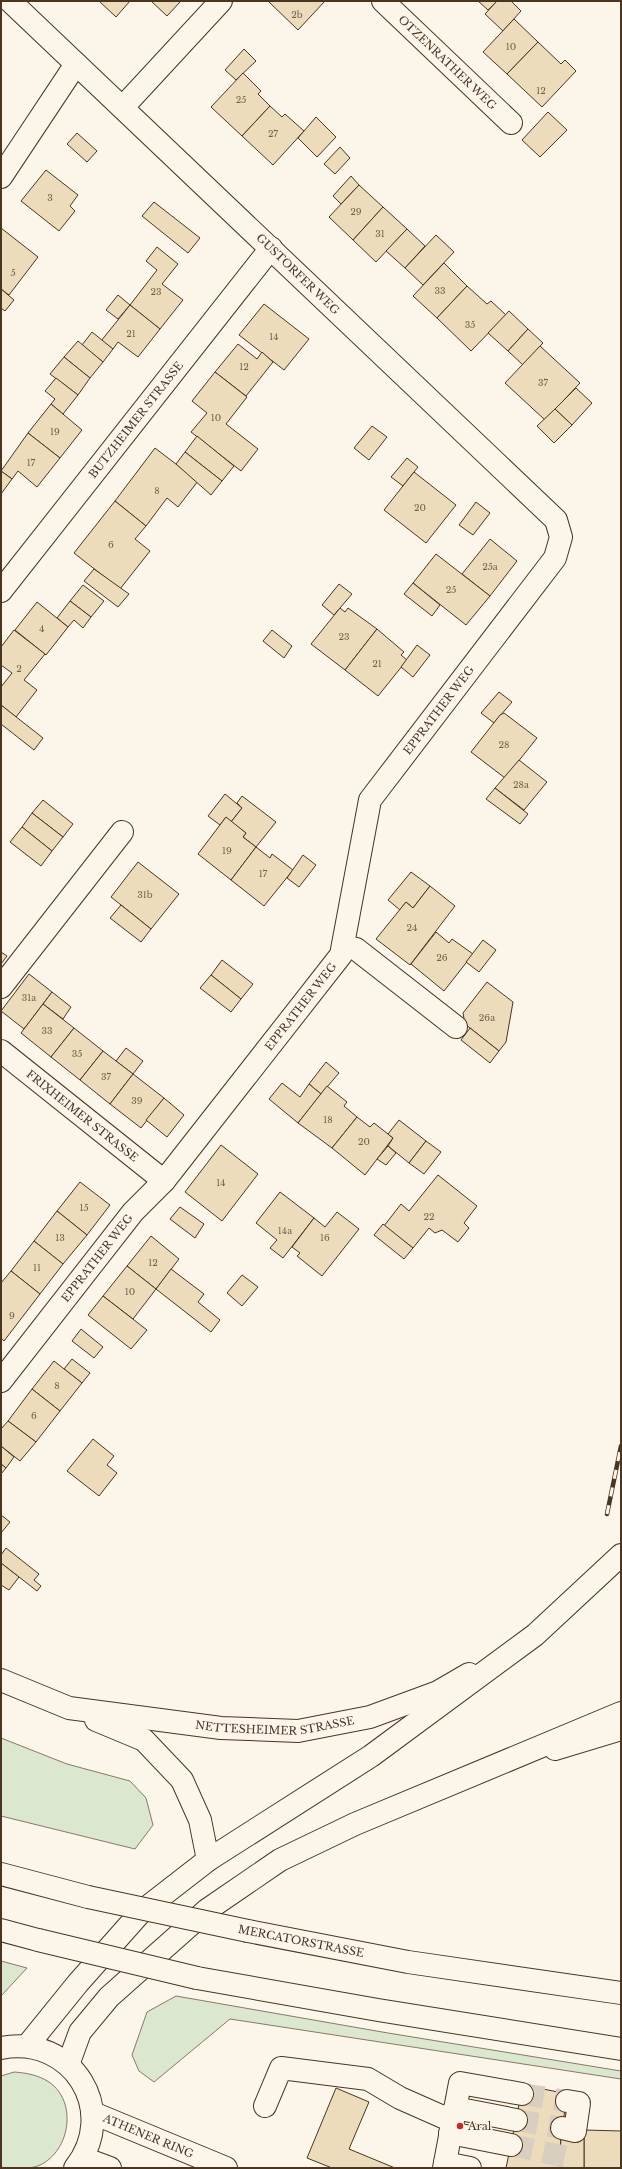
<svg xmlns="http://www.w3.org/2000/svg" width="622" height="2169" viewBox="0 0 622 2169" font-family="'Libre Baskerville',serif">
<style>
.green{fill:#dce7d0;stroke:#887966}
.building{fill:#ecdcbc;stroke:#4a3520}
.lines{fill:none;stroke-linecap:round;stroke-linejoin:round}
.minor-tunnel{stroke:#d8cfc1;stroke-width:22;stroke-dasharray:22 11;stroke-linecap:butt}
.minor-casing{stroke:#4a3520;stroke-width:24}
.major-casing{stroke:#4a3520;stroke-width:24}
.highway-casing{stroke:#4a3520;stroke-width:24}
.minor{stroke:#fbf6e9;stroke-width:22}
.major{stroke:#fbf6e9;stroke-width:22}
.highway{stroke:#fbf6e9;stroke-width:22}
.rail-casing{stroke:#4a3520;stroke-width:4.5}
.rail{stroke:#fbf6e9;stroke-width:3;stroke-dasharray:9;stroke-linecap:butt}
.major-bridge-casing{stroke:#4a3520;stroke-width:24;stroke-linecap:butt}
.major-bridge{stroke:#fbf6e9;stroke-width:22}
.poi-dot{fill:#c62828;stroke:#fbf6e9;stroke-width:1.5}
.labels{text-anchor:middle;stroke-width:3;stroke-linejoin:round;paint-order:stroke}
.number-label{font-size:9px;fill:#725f47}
.street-label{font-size:11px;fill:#4a3520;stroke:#fbf6e9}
.poi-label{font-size:11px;fill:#4a3520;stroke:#fbf6e9;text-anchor:start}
</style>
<rect width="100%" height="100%" fill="#fbf6e9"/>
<g class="green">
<path d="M1 1738 67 1764 130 1781 146 1798 153 1825 135 1849 1 1816Z"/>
<path d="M1 1961 27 1968 1 1996Z"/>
<path d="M176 1996 388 2033 621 2071V2079L230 2019 154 2082 139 2071 132 2055 147 2012Z"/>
<path d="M14 2072C27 2073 38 2075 49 2082 78 2102 70 2151 40 2165 34 2168 26 2168 19 2168 13 2168 6 2169 1 2167V2076Z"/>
</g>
<g class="building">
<path d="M99 1H130L116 17Z"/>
<path d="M151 1H181L167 16Z"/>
<path d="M268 1H325L298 30Z"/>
<path d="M478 1H497L488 10Z"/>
<path d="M497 1H511L521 11 503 31 485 14Z"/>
<path d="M514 19 538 42 507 74 483 52Z"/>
<path d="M538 42 561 64 565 60 576 71 542 107 507 74Z"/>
<path d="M244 49 256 61 236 80 225 70Z"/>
<path d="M243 73 261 91 258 94 270 106 242 136 211 107Z"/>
<path d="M270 106 282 117 285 114 304 131 273 165 242 136Z"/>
<path d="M548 112 567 130 540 157 522 140Z"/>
<path d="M316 117 336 137 317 157 298 138Z"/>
<path d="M77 133 97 151 87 162 67 144Z"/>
<path d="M340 147 350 158 335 174 324 164Z"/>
<path d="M46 170 78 195 70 206 75 211 59 231 21 201Z"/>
<path d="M351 176 359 185 341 204 333 196Z"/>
<path d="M359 185 383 207 353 240 329 217Z"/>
<path d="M154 202 200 238 188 253 142 216Z"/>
<path d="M383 207 407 229 376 262 353 240Z"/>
<path d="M1 228 38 257 9 295 1 289Z"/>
<path d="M407 229 425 246 405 268 386 251Z"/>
<path d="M436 235 454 252 423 285 405 268Z"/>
<path d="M157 247 178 264 162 284 183 300 160 329 130 305 157 270 146 261Z"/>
<path d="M444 263 467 286 437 318 413 296Z"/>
<path d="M467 286 487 304 491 301 506 315 471 351 437 318Z"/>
<path d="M1 289 14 300 5 311 1 308Z"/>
<path d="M118 295 130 305 118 319 106 310Z"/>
<path d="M264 304 309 339 284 370 239 335Z"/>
<path d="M130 305 160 329 138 357 118 342 113 349 101 341Z"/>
<path d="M509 311 528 329 508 351 488 333Z"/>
<path d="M528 329 543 343 523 365 508 351Z"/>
<path d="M92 332 113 349 103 362 82 345Z"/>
<path d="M78 341 103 362 90 378 64 357Z"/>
<path d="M238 344 257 359 262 352 273 362 246 396 215 372Z"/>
<path d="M540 346 580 383 545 420 505 383Z"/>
<path d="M64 357 90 378 78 395 50 374Z"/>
<path d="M215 372 247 397 226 424 258 449 241 471 191 432 207 413 192 401Z"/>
<path d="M56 378 78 395 63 414 51 404 55 399 45 391Z"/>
<path d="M576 388 592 403 572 425 555 409Z"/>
<path d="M51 404 82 430 60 458 28 433Z"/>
<path d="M555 409 572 425 554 443 537 426Z"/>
<path d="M372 426 387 437 369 460 354 448Z"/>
<path d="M28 433 60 458 37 487 18 471 12 479 1 471Z"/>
<path d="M197 436 234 466 222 481 185 452Z"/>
<path d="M155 448 198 481 178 507 167 498 146 526 115 501Z"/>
<path d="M185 452 222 481 211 495 176 464Z"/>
<path d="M407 458 418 467 403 486 391 477Z"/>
<path d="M1 471 12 479 1 494Z"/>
<path d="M414 472 456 505 426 543 384 510Z"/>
<path d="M115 501 146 526 135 539 150 551 120 589 74 553Z"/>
<path d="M476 502 490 513 473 535 459 525Z"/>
<path d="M490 539 517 561 490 596 462 574Z"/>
<path d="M436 554 490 596 466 625 413 583Z"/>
<path d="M94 569 129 594 118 607 84 581Z"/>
<path d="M413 583 440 605 432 616 404 594Z"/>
<path d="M339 584 352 594 334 615 322 605Z"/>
<path d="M83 585 104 601 91 617 70 601Z"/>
<path d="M70 601 91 617 83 628 74 620 68 627 57 618Z"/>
<path d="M37 602 68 627 46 655 15 630Z"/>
<path d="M340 608 345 612 348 608 377 629 345 670 311 644Z"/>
<path d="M377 629 404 652 401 655 407 660 378 696 345 670Z"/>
<path d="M14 630 45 654 24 680 37 690 16 717 1 705V687L12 673 1 665V647Z"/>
<path d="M272 630 292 646 284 658 263 641Z"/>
<path d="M417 645 430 655 413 677 401 667Z"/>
<path d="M499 692 512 702 494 723 481 713Z"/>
<path d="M1 705 43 738 34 750 1 724Z"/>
<path d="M504 713 537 738 505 778 471 752 500 715Z"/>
<path d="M519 760 547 782 524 810 495 788Z"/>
<path d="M495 788 528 814 520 824 486 799Z"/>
<path d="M225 794 242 808 231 822 226 817 220 825 208 816Z"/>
<path d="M242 796 276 822 256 847 243 837 246 833 231 822 242 808 237 803Z"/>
<path d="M43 800 73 824 63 837 32 813Z"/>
<path d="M32 813 63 837 52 851 22 827Z"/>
<path d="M226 817 246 833 243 837 256 847 231 880 198 854Z"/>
<path d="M22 827 52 851 41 866 10 842Z"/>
<path d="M256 847 270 858 272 854 293 870 264 906 231 880Z"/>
<path d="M303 855 316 865 299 887 287 878Z"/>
<path d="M138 862 179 894 151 929 111 897Z"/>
<path d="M411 872 430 886 413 908 406 902 400 910 388 900Z"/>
<path d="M430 886 455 906 410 965 376 939 406 902 413 908Z"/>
<path d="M121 905 151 929 141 942 110 918Z"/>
<path d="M436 932 449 943 452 939 473 954 444 991 411 964Z"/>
<path d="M483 940 496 950 479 972 466 962Z"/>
<path d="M1 952 7 956 1 964Z"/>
<path d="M222 960 253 984 241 999 211 975Z"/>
<path d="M29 974 52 992 24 1029 1 1011Z"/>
<path d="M211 975 241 999 231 1012 200 988Z"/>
<path d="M487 982 513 1002 506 1042 499 1051 465 1024 463 1013Z"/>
<path d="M52 992 71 1007 63 1019 43 1004Z"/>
<path d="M43 1004 74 1028 51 1057 21 1033Z"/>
<path d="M74 1028 103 1051 80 1080 51 1057Z"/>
<path d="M470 1028 499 1051 490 1063 461 1040Z"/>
<path d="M126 1048 143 1061 133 1074 116 1061Z"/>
<path d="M103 1051 133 1074 110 1104 80 1080Z"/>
<path d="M326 1062 339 1073 321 1094 309 1084Z"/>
<path d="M133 1074 164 1098 141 1128 110 1104Z"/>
<path d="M282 1083 300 1097 309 1084 321 1094 298 1123 269 1099Z"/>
<path d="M327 1086 347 1102 344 1106 357 1117 332 1148 298 1123Z"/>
<path d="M164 1098 184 1115 167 1137 146 1120Z"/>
<path d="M357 1117 370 1127 374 1123 393 1138 365 1175 332 1148Z"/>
<path d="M399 1120 426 1141 409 1163 388 1146 393 1138 388 1134Z"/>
<path d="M426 1141 441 1152 424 1174 409 1163Z"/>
<path d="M221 1145 258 1174 222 1221 185 1192Z"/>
<path d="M388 1146 396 1153 386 1165 377 1159Z"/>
<path d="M438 1175 477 1206 464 1223 469 1228 458 1242 442 1230 435 1233 429 1228 413 1248 384 1226 401 1204 409 1211Z"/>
<path d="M80 1182 110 1205 87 1235 57 1211Z"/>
<path d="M280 1192 314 1218 283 1258 270 1248 277 1240 256 1223Z"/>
<path d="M180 1207 204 1224 195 1238 170 1219Z"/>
<path d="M57 1211 87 1235 63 1264 34 1241Z"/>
<path d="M337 1212 359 1229 322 1276 297 1256 300 1253 292 1247 314 1218 325 1227Z"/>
<path d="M383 1224 413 1248 404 1259 374 1235Z"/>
<path d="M151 1236 179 1259 156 1289 127 1266Z"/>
<path d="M34 1241 63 1264 40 1294 11 1271Z"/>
<path d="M127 1266 156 1289 133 1319 103 1296Z"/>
<path d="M171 1269 204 1294 198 1302 220 1320 211 1332 156 1289Z"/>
<path d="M11 1271 40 1294 4 1341 1 1338V1283Z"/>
<path d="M242 1275 258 1287 242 1306 227 1293Z"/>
<path d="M103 1296 147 1330 131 1349 88 1315Z"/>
<path d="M81 1329 103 1347 94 1358 72 1341Z"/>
<path d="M72 1359 90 1373 82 1383 64 1369Z"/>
<path d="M54 1361 82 1383 60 1411 32 1389Z"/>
<path d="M32 1389 60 1411 36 1442 8 1421Z"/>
<path d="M8 1421 36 1442 20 1461 1 1446V1429Z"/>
<path d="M93 1439 114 1456 107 1465 117 1473 99 1496 67 1471Z"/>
<path d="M1 1446 14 1457 6 1468 1 1464Z"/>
<path d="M1 1464 6 1468 1 1474Z"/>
<path d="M1 1515 10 1522 1 1533Z"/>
<path d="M6 1548 39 1574 34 1580 41 1586 37 1591 1 1563V1555Z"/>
<path d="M1 1563 19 1577 9 1590 1 1585Z"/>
<path d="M523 2085 568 2094 561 2132 560 2168H506Z"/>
<path d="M336 2088 369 2102 349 2149 395 2168H332L307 2158Z"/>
<path d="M584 2130 621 2131V2168H584Z"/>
<path d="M584 2130V2168H560L561 2132Z"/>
</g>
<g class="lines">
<g class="minor-tunnel">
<path d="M522 2094 567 2101"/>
<path d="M516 2120 562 2128"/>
<path d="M511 2145 571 2158"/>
</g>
<defs>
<g id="minor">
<path id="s1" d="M383 1 511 123"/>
<path d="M123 107 221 1"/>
<path d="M1 177 76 64"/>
<path id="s2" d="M1 591 271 248"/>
<path d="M343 946 356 949 456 1027"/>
<path d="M1 987 122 832"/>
<path id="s3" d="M1 1051 164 1181"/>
<path id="s4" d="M1 1381 133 1212 164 1181 341 955 370 800 555 558 561 537 556 520 10 1"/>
<path id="s5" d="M1 1680 69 1708 221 1728 298 1731 370 1717 438 1692 469 1674"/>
<path d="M96 1720 144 1740 182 1780 200 1820 208 1860"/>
<path d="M1 2048C72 2034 120 2111 75 2168"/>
<path d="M265 2106 281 2068 368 2079 400 2098 452 2121"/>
<path d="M455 2108 516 2120"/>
<path id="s6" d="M93 2113 226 2168"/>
<path d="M562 2128 575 2131 579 2103 567 2101"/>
<path d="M450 2133 511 2145"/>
<path d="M83 2158 110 2168"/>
<path d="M445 2163 470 2168"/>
<path d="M444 2168 460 2083 522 2094"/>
</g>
<g id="major">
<path d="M555 1749 621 1729"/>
<path d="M1 1874 88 1897"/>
<path d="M1 1930 38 1940"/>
<path d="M248 1931 408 1962 621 1993"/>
<path d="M197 1978 378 2010 621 2049"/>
</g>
<g id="highway">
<path d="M27 2046 78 1983 141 1912 208 1860 371 1756 535 1635 621 1555"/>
<path d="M68 2065 80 2032 109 1997 207 1910 280 1860 355 1824 621 1713"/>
</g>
</defs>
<use href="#minor" class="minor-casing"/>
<use href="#major" class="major-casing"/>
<use href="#highway" class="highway-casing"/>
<use href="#minor" class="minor"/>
<use href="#major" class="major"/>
<use href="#highway" class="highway"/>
<defs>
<path id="rail" d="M607 1514 621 1446"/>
</defs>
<use href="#rail" class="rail-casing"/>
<use href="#rail" class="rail"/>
<defs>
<g id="major-bridge">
<path d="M88 1897 248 1931"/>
<path d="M38 1940 197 1978"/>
</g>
</defs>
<use href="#major-bridge" class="major-bridge-casing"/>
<use href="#major-bridge" class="major-bridge"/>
</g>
<circle class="poi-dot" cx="460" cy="2126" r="4"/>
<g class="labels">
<g class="number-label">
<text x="297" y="18">2b</text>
<text x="511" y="50">10</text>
<text x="541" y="94">12</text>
<text x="241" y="103">25</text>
<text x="273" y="137">27</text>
<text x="50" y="201">3</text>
<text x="356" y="215">29</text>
<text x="380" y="237">31</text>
<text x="13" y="276">5</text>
<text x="440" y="294">33</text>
<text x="156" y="295">23</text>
<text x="470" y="328">35</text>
<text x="131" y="337">21</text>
<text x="274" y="340">14</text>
<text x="244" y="370">12</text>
<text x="543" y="386">37</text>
<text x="216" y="421">10</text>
<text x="55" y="435">19</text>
<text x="31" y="466">17</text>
<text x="157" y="494">8</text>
<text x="420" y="511">20</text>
<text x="111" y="548">6</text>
<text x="490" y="570">25a</text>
<text x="451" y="593">25</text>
<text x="42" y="632">4</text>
<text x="344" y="640">23</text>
<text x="377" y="667">21</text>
<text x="19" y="672">2</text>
<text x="504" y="748">28</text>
<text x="521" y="788">28a</text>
<text x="227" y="854">19</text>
<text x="263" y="877">17</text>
<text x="145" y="898">31b</text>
<text x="412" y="931">24</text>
<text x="442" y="961">26</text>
<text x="29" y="1001">31a</text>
<text x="487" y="1021">26a</text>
<text x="47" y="1034">33</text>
<text x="77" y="1057">35</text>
<text x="106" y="1080">37</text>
<text x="137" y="1104">39</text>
<text x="328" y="1123">18</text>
<text x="364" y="1145">20</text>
<text x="221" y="1186">14</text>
<text x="84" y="1211">15</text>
<text x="429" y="1220">22</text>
<text x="285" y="1234">14a</text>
<text x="60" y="1241">13</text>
<text x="325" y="1241">16</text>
<text x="153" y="1266">12</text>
<text x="37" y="1271">11</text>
<text x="130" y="1295">10</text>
<text x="12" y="1319">9</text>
<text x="57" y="1389">8</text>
<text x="34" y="1419">6</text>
</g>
<g class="street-label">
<text dy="4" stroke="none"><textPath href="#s1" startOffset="89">OTZENRATHER WEG</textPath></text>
<text transform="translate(298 274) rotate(44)" y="4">GUSTORFER WEG</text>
<text dy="4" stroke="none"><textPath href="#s2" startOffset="218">BUTZHEIMER STRASSE</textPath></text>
<text dy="4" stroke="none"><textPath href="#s4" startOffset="816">EPPRATHER WEG</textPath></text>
<text dy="4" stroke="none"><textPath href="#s4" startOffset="480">EPPRATHER WEG</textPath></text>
<text dy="4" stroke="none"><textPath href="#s3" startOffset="104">FRIXHEIMER STRASSE</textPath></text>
<text dy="4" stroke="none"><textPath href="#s4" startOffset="156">EPPRATHER WEG</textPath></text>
<text dy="4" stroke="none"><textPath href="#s5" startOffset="281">NETTESHEIMER STRASSE</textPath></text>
<text transform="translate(301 1941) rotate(11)" y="4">MERCATORSTRASSE</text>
<text dy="4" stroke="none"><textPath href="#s6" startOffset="60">ATHENER RING</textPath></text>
</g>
<g class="poi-label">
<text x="468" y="2130">Aral</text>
</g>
</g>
<rect width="622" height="2169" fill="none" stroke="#4a3520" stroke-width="4"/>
</svg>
